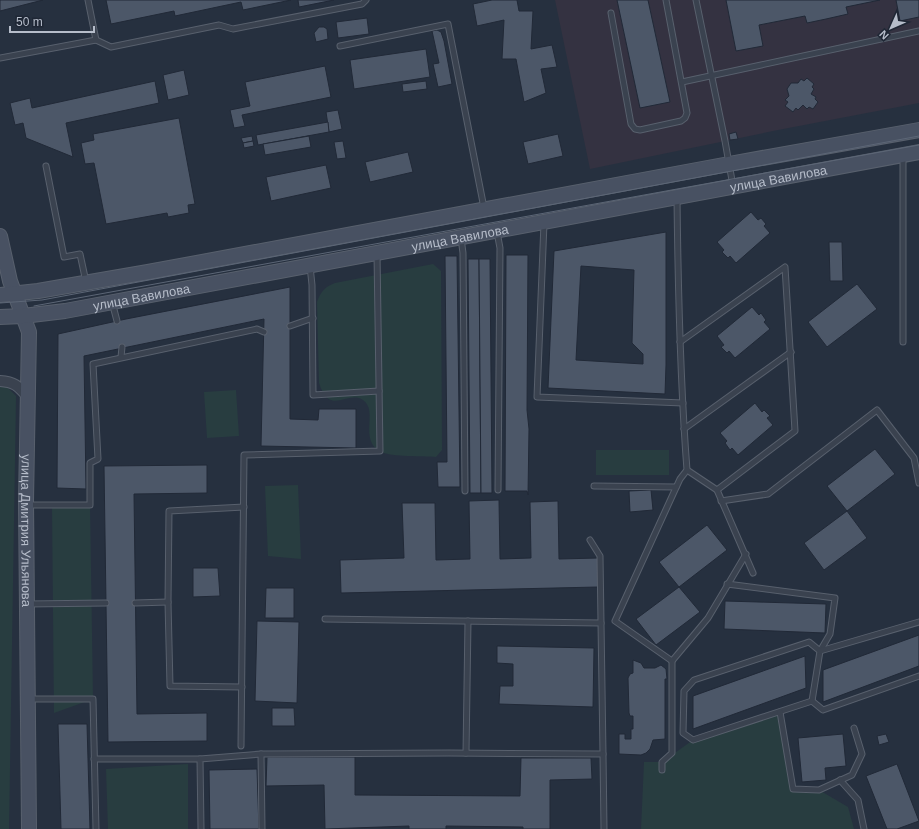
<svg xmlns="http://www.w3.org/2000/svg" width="919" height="829" viewBox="0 0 919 829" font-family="Helvetica,sans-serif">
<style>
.medical{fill:#343241}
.green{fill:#283d40}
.building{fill:#4c5768;stroke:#212937;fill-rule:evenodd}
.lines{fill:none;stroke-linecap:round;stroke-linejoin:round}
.service-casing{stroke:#58606d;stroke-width:7}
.minor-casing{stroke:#58606d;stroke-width:12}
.secondary-casing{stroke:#58606d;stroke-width:16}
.service{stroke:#3a424f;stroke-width:5}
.minor{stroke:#3a424f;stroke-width:10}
.secondary{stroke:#485162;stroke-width:14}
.tram{stroke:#5c6676;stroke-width:1}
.labels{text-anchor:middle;stroke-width:4;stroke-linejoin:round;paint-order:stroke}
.street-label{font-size:13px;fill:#b6bdca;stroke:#1f2735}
</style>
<rect width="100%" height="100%" fill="#26303f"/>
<path class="medical" d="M555 0H919V103L778 130 590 169Z"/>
<g class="green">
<path d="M433 264 441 271 442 450 436 457C423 456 392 457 381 452 358 440 379 411 363 400 347 390 330 417 319 383L317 302C321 291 325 287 335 283Z"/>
<path d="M0 387H7L16 396 9 829H0Z"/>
<path d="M236 390 239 436 207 438 204 392Z"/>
<rect x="596" y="450" width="73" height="25"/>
<path d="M298 485 301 559 268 556 265 486Z"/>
<path d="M52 505H90L93 699 54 713Z"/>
<path d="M780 712 793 789 819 790 848 807 854 829H641L644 762H662L693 740Z"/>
<path d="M188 764V829H108L106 769Z"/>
</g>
<g class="building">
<path d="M0 0H43L0 11Z"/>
<path d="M106 0H291L243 10 241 2 175 16 174 11 111 24Z"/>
<path d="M298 0H334L299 7Z"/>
<path d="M492 0H517L519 11H533L531 49 552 45 557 67 541 69 546 93 524 102 516 59H502L504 20 477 26 473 4Z"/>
<path d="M617 0H648L670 102 640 108Z"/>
<path d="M726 0H880L846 7 848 14 826 19 807 23 805 16 759 25 763 46 736 51Z"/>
<path d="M896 0H919V17L900 21Z"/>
<path d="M367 18 369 34 338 38 336 22Z"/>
<path d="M319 27H324L327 29 328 39 316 42 314 33Z"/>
<path d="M437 30 441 32 444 41 452 84 438 87 433 64 439 63 432 31Z"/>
<path d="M426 49 430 77 354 89 350 60Z"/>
<path d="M325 66 331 97 242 115 245 126 234 128 230 110 250 106 245 82Z"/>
<path d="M184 70 189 95 168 100 163 75Z"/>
<path d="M807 78 814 84 812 87 814 89 811 94 816 97 815 99 818 102 813 109 809 107 807 109 803 105 798 110 796 108 793 112 785 106 788 102 785 100 789 96 787 89 791 83H798L801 79 804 81Z"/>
<path d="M155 81 159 103 66 123 73 157 26 138 23 123 15 125 10 103 30 98 32 108Z"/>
<path d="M426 81 427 89 403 92 402 84Z"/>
<path d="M338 110 342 129 329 132 326 112Z"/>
<path d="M179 118 195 204 188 205 189 213 168 217 167 213 106 224 94 163 85 164 81 143 94 140 93 134Z"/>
<path d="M328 122 329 132 258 145 256 135Z"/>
<path d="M736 132 738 139 730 140 729 134Z"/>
<path d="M558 134 563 156 528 164 523 142Z"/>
<path d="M252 136 253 141 243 143 241 138Z"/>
<path d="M309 136 311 147 265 155 263 144Z"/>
<path d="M253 141 254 146 244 148 243 143Z"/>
<path d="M343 141 346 158 337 159 334 142Z"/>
<path d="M408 152 413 172 370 182 365 162Z"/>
<path d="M326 165 331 188 271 201 266 177Z"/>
<path d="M751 212 758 220 761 218 766 224 764 226 770 233 736 263 730 256 728 258 722 252 724 250 717 242Z"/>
<path d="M666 232V365L665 394 548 388 554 251ZM581 266 634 270 632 343 643 354V364L576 360Z"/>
<path d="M829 242H842L843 281H830Z"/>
<path d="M506 255H528L527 410 529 429 528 495 527 491H505Z"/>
<path d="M445 256H457L460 487H438L437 462H447Z"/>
<path d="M468 259H479L481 493H470Z"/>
<path d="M479 259H490L492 493H481Z"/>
<path d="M857 284 877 309 827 347 808 322Z"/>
<path d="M290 287V419L318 420 319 409H356V448L261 446 264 319 84 356 86 489 57 488 58 334 126 319Z"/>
<path d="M752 307 759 315 761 313 766 320 764 322 770 329 735 358 729 351 727 353 721 347 724 345 717 336Z"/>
<path d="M755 403 762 412 764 410 770 416 767 418 773 425 738 455 732 448 730 450 725 443 727 441 720 433Z"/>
<path d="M875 449 895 474 847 511 827 486Z"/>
<path d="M207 465V493L134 494 137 714 207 713V741L108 742 104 466Z"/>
<path d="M651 490 653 510 630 512 629 491Z"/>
<path d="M499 500 500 559 531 558 530 502 558 501 559 559 598 558V587L341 593 340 560 404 558 402 503H435L436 560 470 559 469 501Z"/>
<path d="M847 511 867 538 824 570 804 543Z"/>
<path d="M707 525 727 550 679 587 659 562Z"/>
<path d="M193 568H218L220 596 193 597Z"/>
<path d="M679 587 700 612 656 645 636 619Z"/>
<path d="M266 588H294V618H265Z"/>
<path d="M725 601 826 604 825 633 724 629Z"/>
<path d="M257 621 299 622 297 703 255 701Z"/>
<path d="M919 635V666L823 702V670Z"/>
<path d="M497 646 594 648 593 707 499 704 500 686H513V664L497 663Z"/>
<path d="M805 656 806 688 693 729V696Z"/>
<path d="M633 660 641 663 644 668H655L661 665 666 669 667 679H665V739L653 740 650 749 646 753 641 755 619 754V734H625V739H631V729H633V716H630L629 713 628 678 630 674 633 673Z"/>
<path d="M272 708H294L295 726H272Z"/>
<path d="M58 724H87L90 829H61Z"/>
<path d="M843 734 846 766 825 768 826 780 802 782 798 738Z"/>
<path d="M886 734 889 742 879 745 877 736Z"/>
<path d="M267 757H355V795L520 796 521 758H591L592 779 550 780V829H523V827L446 826V829H409V826L325 829 324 785 266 786Z"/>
<path d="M897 764 919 821 897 829H887L866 776Z"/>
<path d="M257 769 259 829H210L209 770Z"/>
</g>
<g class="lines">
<defs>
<g id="service">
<path d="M88 0 96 40"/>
<path d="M696 0 725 141 733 186"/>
<path d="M611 13 631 124 635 129 640 130 681 121 685 118 687 113 666 0"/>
<path d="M340 46 448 24 484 208"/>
<path d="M0 58 96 40 111 47 219 25 233 29 362 4 366 0"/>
<path d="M682 82 919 31"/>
<path d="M903 157V342"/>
<path d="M46 166 64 257 80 254 86 282"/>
<path d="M677 198C678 289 680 380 687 470L680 479 674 492 615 621 672 661 708 618 746 554"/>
<path d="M544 223 537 397 683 403"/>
<path d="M497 232 500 248 498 490"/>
<path d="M461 238 463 253 465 491"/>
<path d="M310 266 312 285 313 395 379 391"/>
<path d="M112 302 117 321"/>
<path d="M290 326 313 318"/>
<path d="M680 342 785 267 795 431 717 490"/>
<path d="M121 357 122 347"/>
<path d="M684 429 791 352"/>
<path d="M687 470 717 490 753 573"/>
<path d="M594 486 676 487"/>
<path d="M721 501 768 494 877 410 914 458 919 483"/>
<path d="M27 505H90V463L98 459 93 364 257 329 264 332"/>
<path d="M590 540 600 556 601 623"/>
<path d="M727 584 835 598 830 634 820 651 812 701 693 740 683 733 684 691 694 680 809 642 820 651"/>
<path d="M135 603 168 602"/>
<path d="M27 604 106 603"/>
<path d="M325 619 601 623 603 754"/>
<path d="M820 651 919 622"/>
<path d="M242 687 170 686 168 602 169 511 244 507"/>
<path d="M29 699H93L96 829"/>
<path d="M812 701 823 710 919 676"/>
<path d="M780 712 793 789 819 790 852 775 862 754 854 728"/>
<path d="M241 746 244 455 380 451 377 254"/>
<path d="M466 753 468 621"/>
<path d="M94 759H200"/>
<path d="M662 770V762L672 753V661"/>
<path d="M840 780 858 800 864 829"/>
<path d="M201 829 200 759 261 754"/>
<path d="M262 829 261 754 449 753 603 754 604 829"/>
</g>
<path id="minor" d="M0 381C15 382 18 386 28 397"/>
<g id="secondary">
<path id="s1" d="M0 236 10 281 29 332 26 501 29 829"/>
<path d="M0 295 38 291 148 272 729 164 919 130"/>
<path id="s2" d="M0 317 23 316 65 311 919 152"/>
</g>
</defs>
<use href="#service" class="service-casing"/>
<use href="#minor" class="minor-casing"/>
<use href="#secondary" class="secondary-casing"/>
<use href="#service" class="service"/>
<use href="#minor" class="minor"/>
<use href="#secondary" class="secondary"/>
<g class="tram">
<path d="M0 303 42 300 919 136"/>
<path d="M34 306 919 145"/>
</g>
</g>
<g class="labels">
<g class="street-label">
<text dy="5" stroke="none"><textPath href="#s2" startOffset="791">улица Вавилова</textPath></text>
<text dy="5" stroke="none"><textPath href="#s2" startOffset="467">улица Вавилова</textPath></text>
<text dy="5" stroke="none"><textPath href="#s2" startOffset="143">улица Вавилова</textPath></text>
<text dy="5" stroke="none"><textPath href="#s1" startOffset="299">улица Дмитрия Ульянова</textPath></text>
</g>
</g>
<g transform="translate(891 28) rotate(225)" stroke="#1f2735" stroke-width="3" paint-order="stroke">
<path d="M0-3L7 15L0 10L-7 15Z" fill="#b6bdca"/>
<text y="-6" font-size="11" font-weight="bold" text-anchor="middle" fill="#b6bdca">N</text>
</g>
<path d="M10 26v6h84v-6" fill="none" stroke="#b6bdca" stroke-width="2"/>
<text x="16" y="26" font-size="12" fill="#b6bdca" stroke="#1f2735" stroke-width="3" paint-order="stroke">50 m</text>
</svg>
